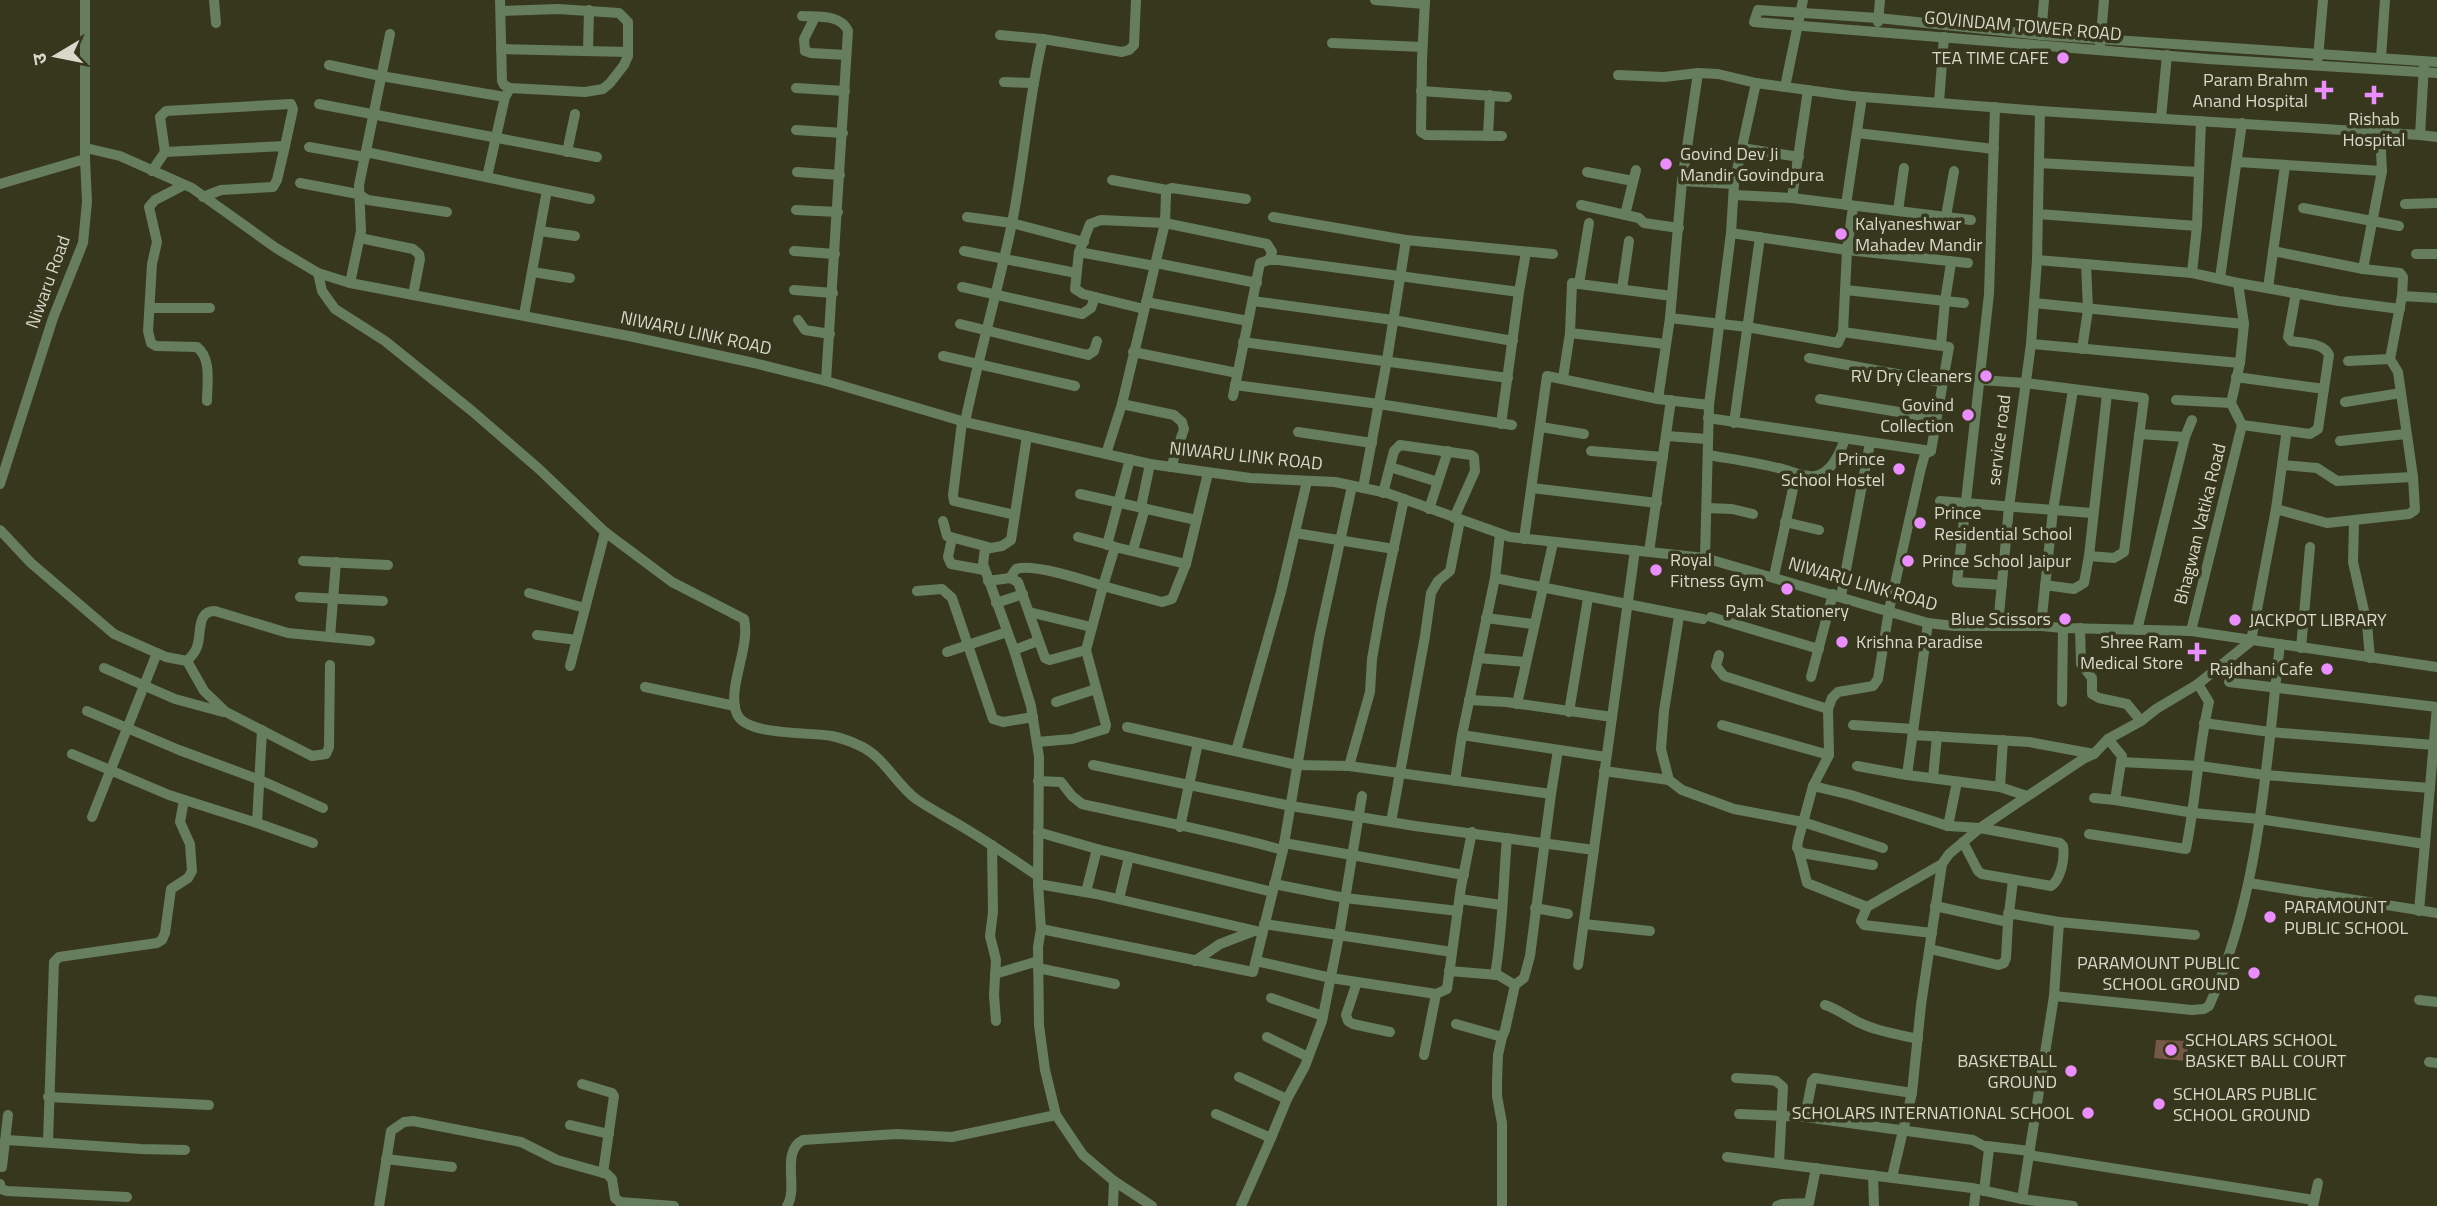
<svg xmlns="http://www.w3.org/2000/svg" width="2437" height="1206" viewBox="0 0 2437 1206" font-family="'Titillium Web','Noto Sans Devanagari',sans-serif">
<style>
.green{fill:#775745}
.lines{fill:none;stroke-linecap:round;stroke-linejoin:round}
.minor{stroke:#667e5d;stroke-width:10}
.poi-dot{fill:#ea8dfd;stroke:#37371e;stroke-width:2.5}
.labels{text-anchor:middle;stroke-width:7;stroke-linejoin:round;paint-order:stroke}
.street-label{font-size:18px;fill:#d8d9ca;stroke:#37371e}
.poi-label{font-size:18px;fill:#d8d9ca;stroke:#37371e;text-anchor:end}
</style>
<rect width="100%" height="100%" fill="#37371e"/>
<path class="green" d="M2156 1040 2189 1041 2186 1061 2154 1058Z"/>
<g class="lines">
<g class="minor">
<path d="M214 0 216 23"/>
<path d="M500 0 502 81 504 85 510 88 585 92 603 89 610 83 624 65 628 56V22L619 13 558 9 501 11"/>
<path d="M1375 0 1425 4"/>
<path d="M1425 0 1422 60 1421 132 1426 135 1502 136"/>
<path d="M802 16C818 17 841 14 848 31L826 381"/>
<path d="M815 17 804 39 805 51 811 53 846 55"/>
<path d="M1878 22 1880 0"/>
<path d="M1000 35 1043 39"/>
<path d="M2041 35 2044 0"/>
<path d="M1332 43 1422 47"/>
<path d="M2100 46 2104 0"/>
<path d="M501 49 628 52"/>
<path d="M588 51 589 10"/>
<path d="M2318 58 2323 0"/>
<path d="M2381 58 2385 0"/>
<path d="M2437 62 2041 35 1878 18 1758 10 1754 22 2208 59 2437 73"/>
<path d="M329 65 381 76 505 97"/>
<path d="M1618 75 1664 77 1698 73 1718 74 1756 83 1851 96 2040 111 2420 135 2424 65"/>
<path d="M1004 82 1034 83"/>
<path d="M1785 87 1803 0"/>
<path d="M796 88 845 91"/>
<path d="M1421 91 1507 97"/>
<path d="M1939 102 1944 37"/>
<path d="M319 104 597 157"/>
<path d="M1995 107 1989 294 1957 582 2002 585"/>
<path d="M2161 118 2167 55"/>
<path d="M796 130 843 133"/>
<path d="M1857 133 1994 149"/>
<path d="M2420 135 2437 137"/>
<path d="M1488 136 1490 95"/>
<path d="M309 147 365 157"/>
<path d="M86 148 120 156 192 188 276 248 318 273 350 283 629 336 754 363 826 381 965 422 1150 464 1250 478 1335 482 1387 493 1510 537 1705 558 1928 623 1954 626H2041L2063 628 2191 631 2437 667"/>
<path d="M1742 148 1799 157"/>
<path d="M165 152 160 117 166 111 291 104 293 109 285 146"/>
<path d="M366 152 590 199"/>
<path d="M567 152 575 114"/>
<path d="M2238 162 2382 171 2380 133"/>
<path d="M2039 163 2199 172"/>
<path d="M152 171 165 152 285 146 277 180 273 187 221 190 203 197"/>
<path d="M797 172 840 175"/>
<path d="M1587 172 1633 181"/>
<path d="M487 177 505 97 508 92"/>
<path d="M1112 180 1167 190"/>
<path d="M1682 181 1734 184"/>
<path d="M300 183 358 194 368 200 447 212"/>
<path d="M0 184 85 159"/>
<path d="M184 185 155 200 149 207 157 242 152 264 148 331 151 343 156 346 197 347C212 359 207 383 207 401"/>
<path d="M1735 195 1792 198 1971 220"/>
<path d="M1792 198 1808 90"/>
<path d="M2405 204 2437 203"/>
<path d="M1581 205 1639 218 1644 223 1679 228"/>
<path d="M1846 205 1862 97"/>
<path d="M2303 208 2399 226"/>
<path d="M796 210 838 212"/>
<path d="M1898 211 1904 168"/>
<path d="M2038 214 2197 226"/>
<path d="M1625 215 1636 170"/>
<path d="M1946 216 1954 171"/>
<path d="M967 217 1012 223 1084 242"/>
<path d="M1273 217 1406 240 1553 254"/>
<path d="M1589 223 1579 284 1672 296"/>
<path d="M540 231 575 236"/>
<path d="M1731 233 1847 250 1968 263"/>
<path d="M360 238 413 249 419 254 420 259 413 295"/>
<path d="M794 251 835 254"/>
<path d="M964 251 1076 273"/>
<path d="M2273 251 2363 269 2400 273 2403 277 2402 296"/>
<path d="M1079 252 1155 266"/>
<path d="M2416 254H2437"/>
<path d="M2037 260 2192 273 2238 283 2339 301 2400 309"/>
<path d="M1156 263 1257 283"/>
<path d="M1951 263 1945 301 1964 303"/>
<path d="M2363 269 2382 171"/>
<path d="M533 272 570 278"/>
<path d="M318 273 322 291 335 309 385 341 472 411 539 469 605 532 672 582 744 619C751 647 726 689 737 714 746 736 811 732 832 736 841 738 850 741 858 745 883 755 895 783 916 799 932 810 950 819 966 829 991 844 1014 860 1038 876"/>
<path d="M2192 273 2197 226 2201 121"/>
<path d="M2220 278 2242 123"/>
<path d="M350 283 361 231 359 185 390 34"/>
<path d="M2238 283 2244 324 2240 363 2231 403 2242 425 2310 434 2318 429 2329 355C2324 343 2303 343 2291 341L2288 337 2296 293"/>
<path d="M962 287 1082 314 1091 308 1095 297"/>
<path d="M2268 288 2285 166"/>
<path d="M1622 289 1629 241"/>
<path d="M794 290 833 293"/>
<path d="M1846 290 1945 301 1941 344"/>
<path d="M1519 292 1526 252"/>
<path d="M1253 301 1393 320 1513 341"/>
<path d="M1146 302 1248 321"/>
<path d="M2034 303 2244 324"/>
<path d="M150 308H210"/>
<path d="M1144 309 1083 294 1075 289 1079 252 1090 224 1101 220 1165 223 1166 194 1167 190 1172 188 1246 199"/>
<path d="M524 315 547 190"/>
<path d="M1670 318 1747 327 1838 343 1843 332 1847 250 1853 207"/>
<path d="M798 320 805 330 830 334"/>
<path d="M960 324 1088 355 1094 351 1097 341"/>
<path d="M1843 332 1949 347 1931 451 1925 454 1921 468 1889 610 1878 679 1873 686 1838 692 1832 698 1828 709 1829 755 1813 786 1798 841 1797 848 1802 853 1873 865"/>
<path d="M1570 333 1665 344"/>
<path d="M1243 342 1508 378"/>
<path d="M2031 344 2240 363"/>
<path d="M2082 349 2088 310 2086 264"/>
<path d="M1133 352 1237 373"/>
<path d="M943 356 1075 386"/>
<path d="M1809 358 1941 382"/>
<path d="M2348 361 2390 359"/>
<path d="M2236 377 2324 389"/>
<path d="M1563 378 1570 333 1572 283 1579 284"/>
<path d="M1980 380 2025 383 2144 398 2124 552 2114 558 2089 556"/>
<path d="M1235 385 1379 404 1512 425"/>
<path d="M1233 396 1260 263 1269 260H1279L1519 292 1501 424"/>
<path d="M1658 399 1670 318 1682 181 1698 73"/>
<path d="M1820 399 1935 418"/>
<path d="M2176 400 2231 403"/>
<path d="M2345 402 2401 393"/>
<path d="M1122 404 1174 415 1182 422 1184 429 1171 467"/>
<path d="M1708 418 1931 451"/>
<path d="M962 422 953 495 954 501 1015 515"/>
<path d="M965 422C979 355 998 290 1012 223 1024 163 1028 102 1042 42L1043 39 1122 52 1129 50 1134 45 1136 0"/>
<path d="M1734 423 1760 237"/>
<path d="M1541 427 1584 434"/>
<path d="M1298 432 1372 443"/>
<path d="M2139 434 2185 437"/>
<path d="M1027 436 1011 540 1002 546 985 549 983 564 1014 650 1031 706 1039 757 1038 884 1041 929 1038 947 1039 1025 1045 1070 1056 1115 1083 1155 1114 1181 1152 1206"/>
<path d="M1667 436 1707 439"/>
<path d="M2340 441 2406 434"/>
<path d="M1591 451 1663 457"/>
<path d="M1106 454 1122 404 1165 223 1267 244 1272 252 1269 260"/>
<path d="M1708 455C1731 459 1755 462 1778 468 1790 470 1802 478 1815 476 1831 474 1840 453 1845 439"/>
<path d="M2282 465 2317 468 2337 481 2413 477"/>
<path d="M1390 467 1438 482"/>
<path d="M0 484 53 318 83 243 87 202 85 159V0"/>
<path d="M1363 488 1387 360 1406 240"/>
<path d="M1532 488 1657 503"/>
<path d="M1383 493 1394 451 1400 445 1471 455 1474 457 1475 471 1454 518"/>
<path d="M1080 494 1196 520"/>
<path d="M1940 501 2092 513"/>
<path d="M1141 507 1150 464"/>
<path d="M1707 508 1732 509 1753 514"/>
<path d="M1429 509 1448 451"/>
<path d="M2276 509 2327 523 2409 514 2415 510 2413 477 2398 372 2390 359 2402 296 2437 298"/>
<path d="M943 521 947 536 988 547"/>
<path d="M2354 521 2353 562 2367 624 2370 658"/>
<path d="M1785 522 1819 530"/>
<path d="M0 530 31 563 114 634 166 657 187 661 204 691 226 712 312 756 326 754 329 747 330 665"/>
<path d="M1295 533 1394 549"/>
<path d="M1500 534 1495 578 1462 735 1606 757"/>
<path d="M1078 537 1113 546"/>
<path d="M952 538 948 557 951 564 984 570"/>
<path d="M1524 539 1547 376 1658 399 1709 405"/>
<path d="M1107 545 1130 459"/>
<path d="M1133 550 1145 508"/>
<path d="M1649 552 1671 400"/>
<path d="M1705 558 1709 405 1731 233 1734 184 1756 83"/>
<path d="M303 561 388 565"/>
<path d="M1774 576 1796 475"/>
<path d="M1010 578 1016 569C1033 563 1084 580 1103 586L1115 547 1186 564"/>
<path d="M1495 578 1703 619"/>
<path d="M988 581 1010 578 1018 582 1045 658 1050 660 1086 650"/>
<path d="M2045 585 2074 589 2084 583 2089 556 2107 394"/>
<path d="M917 591 942 589 952 598 993 719 1003 722 1033 717"/>
<path d="M529 593 585 608"/>
<path d="M1841 596 1870 443"/>
<path d="M300 597 383 601"/>
<path d="M996 603 1023 594"/>
<path d="M1029 612 1091 627"/>
<path d="M1679 616 1664 711 1661 749 1669 780 1682 790 1734 809 1803 822 1883 848"/>
<path d="M1711 617 1819 649"/>
<path d="M1486 618 1533 624"/>
<path d="M1928 623 1907 775 2000 787 2027 796"/>
<path d="M1998 626 2009 507 2031 344 2037 260 2040 111"/>
<path d="M2041 626 2053 510 2073 390"/>
<path d="M2080 628 2081 664 2092 678V694L2099 698 2127 704 2141 721"/>
<path d="M2137 630 2185 437 2192 420"/>
<path d="M2191 631 2242 425"/>
<path d="M537 635 577 640"/>
<path d="M330 637 336 562"/>
<path d="M2301 648 2310 547"/>
<path d="M1014 650 1038 641"/>
<path d="M947 652 1007 632"/>
<path d="M1719 655 1716 666 1724 676 1828 709"/>
<path d="M1478 658 1526 662"/>
<path d="M187 661C191 657 195 653 197 647 202 633 196 611 215 611L288 633 370 641"/>
<path d="M570 666 605 532"/>
<path d="M104 668 175 699 223 712"/>
<path d="M1811 677 1833 594"/>
<path d="M2229 682 2437 707"/>
<path d="M645 687 735 706"/>
<path d="M1469 700 1506 702 1612 717"/>
<path d="M1056 702 1096 689"/>
<path d="M2062 702 2063 628"/>
<path d="M1517 704 1553 543"/>
<path d="M87 711 179 750 260 780 323 808"/>
<path d="M1569 712 1588 598"/>
<path d="M2204 723 2270 732 2434 745"/>
<path d="M1722 725 1829 755"/>
<path d="M1853 725 1913 729"/>
<path d="M1127 727 1297 765 1349 766 1551 794 1558 750"/>
<path d="M1913 735 2029 742 2094 754"/>
<path d="M2108 739 2122 756 2115 800"/>
<path d="M1037 742 1072 739 1105 729 1106 725 1086 650 1103 586 1162 602 1172 599 1186 564 1208 473"/>
<path d="M1236 751 1281 592 1307 481"/>
<path d="M72 754 169 795 257 823 262 730"/>
<path d="M2121 762 2200 766 2265 775 2430 788"/>
<path d="M1093 765 1291 806 1415 826 1594 850"/>
<path d="M1349 766 1370 692 1372 659 1381 608 1404 499"/>
<path d="M1857 766 1907 775"/>
<path d="M1604 771 1669 780"/>
<path d="M1933 778 1937 736"/>
<path d="M1038 781 1061 782 1072 796 1082 804C1149 819 1217 832 1283 850"/>
<path d="M1455 781 1462 735"/>
<path d="M1813 786 1851 795 1948 826 1980 828 2060 843 2063 846C2065 858 2061 879 2051 886L1982 874 1978 871 1963 842"/>
<path d="M2000 787 2003 740"/>
<path d="M2094 798 2115 800 2194 813 2259 819 2425 844"/>
<path d="M92 817 157 653"/>
<path d="M1391 822 1425 636 1431 593 1438 581 1450 571 1460 520"/>
<path d="M257 823 313 843"/>
<path d="M1948 826 1957 782"/>
<path d="M1180 827 1198 743"/>
<path d="M1038 832 1097 849 1272 892"/>
<path d="M2089 834 2186 849C2196 800 2198 750 2209 702L2198 684"/>
<path d="M1284 843 1464 875"/>
<path d="M992 845 993 912 990 936 996 960 994 995 996 1021"/>
<path d="M1799 851 1807 883 1867 907"/>
<path d="M2249 883 2437 913"/>
<path d="M1038 884 1096 894 1261 932"/>
<path d="M1274 884 1345 898 1458 911"/>
<path d="M1086 892 1097 849"/>
<path d="M1119 899 1129 857"/>
<path d="M1460 899 1501 905"/>
<path d="M1935 906 2008 922 2013 880"/>
<path d="M1535 908 1568 914"/>
<path d="M2419 911 2437 707"/>
<path d="M2008 913 2059 922 2054 996 2022 1199"/>
<path d="M2059 922 2195 935"/>
<path d="M1264 924 1452 952"/>
<path d="M1584 924 1650 931"/>
<path d="M1041 929 1253 972 1283 850 1319 638 1352 486"/>
<path d="M1932 933 1864 925 1861 921 1867 907 1942 864"/>
<path d="M1930 949 1998 965 2004 963 2006 958 2008 922"/>
<path d="M1195 961 1220 944 1254 931"/>
<path d="M1256 961 1331 978 1436 994"/>
<path d="M1578 965 1635 550"/>
<path d="M1038 968 1115 984"/>
<path d="M1449 971 1498 975 1515 985"/>
<path d="M995 974 1038 961"/>
<path d="M1495 975C1503 930 1503 883 1507 838"/>
<path d="M1357 982 1346 1015 1348 1021 1353 1024 1390 1032"/>
<path d="M2054 996 2192 1010 2204 1009 2209 1006C2260 893 2266 766 2280 644"/>
<path d="M1271 998 1323 1016"/>
<path d="M2419 1000 2437 1002"/>
<path d="M1825 1005C1837 1009 1845 1015 1856 1021 1875 1031 1897 1034 1918 1039"/>
<path d="M1456 1024 1502 1037 1505 1030 1515 985 1524 978 1530 956 1551 794"/>
<path d="M1267 1037 1308 1057"/>
<path d="M1502 1037 1498 1055 1497 1081V1096L1502 1123V1206"/>
<path d="M1424 1055 1436 994 1447 989 1461 887 1472 832"/>
<path d="M2429 1062 2437 1063"/>
<path d="M1239 1077 1287 1099"/>
<path d="M1736 1078 1770 1080 1776 1081 1783 1087 1779 1163"/>
<path d="M582 1084 612 1093 614 1096 603 1173"/>
<path d="M48 1097 209 1105"/>
<path d="M1216 1114 1271 1138 1287 1099 1305 1066 1322 1021 1339 936 1362 796"/>
<path d="M1739 1114 1805 1117 1973 1140 1989 1149 1984 1191"/>
<path d="M1805 1117 1812 1081 1815 1078 1912 1093"/>
<path d="M570 1125 609 1134"/>
<path d="M5 1141 8 1115"/>
<path d="M48 1142 54 962 59 957 157 943 162 940 165 933 171 889 188 878 192 871 190 844 180 822 184 800"/>
<path d="M1987 1146 2030 1151"/>
<path d="M2029 1155 2314 1200"/>
<path d="M1727 1157 1972 1188 2022 1199 2073 1206"/>
<path d="M386 1159 452 1167"/>
<path d="M0 1167H2L5 1141 7 1140 141 1149 185 1150"/>
<path d="M1873 1175 1874 1206"/>
<path d="M1892 1177 1912 1093 1921 1005 1942 864 1949 854 1980 828 2083 759 2094 754 2108 739 2141 721 2156 709 2198 684 2251 641 2276 509 2286 436"/>
<path d="M0 1184 1 1189 7 1191 127 1197"/>
<path d="M379 1206 391 1131 404 1122 413 1121 521 1142 557 1160 607 1174 612 1179 615 1198 620 1202 674 1206"/>
<path d="M787 1206C799 1188 780 1152 803 1140L897 1134 952 1137 1056 1115"/>
<path d="M1113 1206 1114 1181"/>
<path d="M1241 1206 1271 1138"/>
<path d="M1777 1206 1782 1204 1809 1203 1816 1168"/>
<path d="M1974 1206 1976 1189"/>
<path d="M2313 1206 2318 1183"/>
</g>
</g>
<g class="poi-dot">
<circle cx="2063" cy="58" r="7"/>
<path d="M2320.5 79.5h7v7h7v7h-7v7h-7v-7h-7v-7h7z"/>
<path d="M2370.5 84.5h7v7h7v7h-7v7h-7v-7h-7v-7h7z"/>
<circle cx="1666" cy="164" r="7"/>
<circle cx="1841" cy="234" r="7"/>
<circle cx="1986" cy="376" r="7"/>
<circle cx="1968" cy="415" r="7"/>
<circle cx="1899" cy="469" r="7"/>
<circle cx="1920" cy="523" r="7"/>
<circle cx="1908" cy="561" r="7"/>
<circle cx="1656" cy="570" r="7"/>
<circle cx="1787" cy="589" r="7"/>
<circle cx="2065" cy="619" r="7"/>
<circle cx="2235" cy="620" r="7"/>
<circle cx="1842" cy="642" r="7"/>
<path d="M2193.5 641.5h7v7h7v7h-7v7h-7v-7h-7v-7h7z"/>
<circle cx="2327" cy="669" r="7"/>
<circle cx="2270" cy="917" r="7"/>
<circle cx="2254" cy="973" r="7"/>
<circle cx="2171" cy="1050" r="7"/>
<circle cx="2071" cy="1071" r="7"/>
<circle cx="2159" cy="1104" r="7"/>
<circle cx="2088" cy="1113" r="7"/>
</g>
<g class="labels">
<g class="street-label">
<text transform="translate(2023 26) rotate(5)" y="6">GOVINDAM TOWER ROAD</text>
<text transform="translate(48 282) rotate(-70)" y="6">Niwaru Road</text>
<text transform="translate(696 333) rotate(12)" y="6">NIWARU LINK ROAD</text>
<text transform="translate(1999 440) rotate(-83)" y="6">service road</text>
<text transform="translate(1246 456) rotate(6)" y="6">NIWARU LINK ROAD</text>
<text transform="translate(2200 524) rotate(-76)" y="6">Bhagwan Vatika Road</text>
<text transform="translate(1863 584) rotate(16)" y="6">NIWARU LINK ROAD</text>
</g>
<g class="poi-label">
<text x="2049" y="64">TEA TIME CAFE</text>
<text x="2308" y="86">Param Brahm<tspan x="2308" dy="21">Anand Hospital</tspan></text>
<text x="2374" y="125" text-anchor="middle">Rishab<tspan x="2374" dy="21">Hospital</tspan></text>
<text x="1680" y="160" text-anchor="start">Govind Dev Ji<tspan x="1680" dy="21">Mandir Govindpura</tspan></text>
<text x="1855" y="230" text-anchor="start">Kalyaneshwar<tspan x="1855" dy="21">Mahadev Mandir</tspan></text>
<text x="1972" y="382">RV Dry Cleaners</text>
<text x="1954" y="411">Govind<tspan x="1954" dy="21">Collection</tspan></text>
<text x="1885" y="465">Prince<tspan x="1885" dy="21">School Hostel</tspan></text>
<text x="1934" y="519" text-anchor="start">Prince<tspan x="1934" dy="21">Residential School</tspan></text>
<text x="1670" y="566" text-anchor="start">Royal<tspan x="1670" dy="21">Fitness Gym</tspan></text>
<text x="1922" y="567" text-anchor="start">Prince School Jaipur</text>
<text x="1787" y="617" text-anchor="middle">Palak Stationery</text>
<text x="2051" y="625">Blue Scissors</text>
<text x="2249" y="626" text-anchor="start">JACKPOT LIBRARY</text>
<text x="1856" y="648" text-anchor="start">Krishna Paradise</text>
<text x="2183" y="648">Shree Ram<tspan x="2183" dy="21">Medical Store</tspan></text>
<text x="2313" y="675">Rajdhani Cafe</text>
<text x="2284" y="913" text-anchor="start">PARAMOUNT<tspan x="2284" dy="21">PUBLIC SCHOOL</tspan></text>
<text x="2240" y="969">PARAMOUNT PUBLIC<tspan x="2240" dy="21">SCHOOL GROUND</tspan></text>
<text x="2185" y="1046" text-anchor="start">SCHOLARS SCHOOL<tspan x="2185" dy="21">BASKET BALL COURT</tspan></text>
<text x="2057" y="1067">BASKETBALL<tspan x="2057" dy="21">GROUND</tspan></text>
<text x="2173" y="1100" text-anchor="start">SCHOLARS PUBLIC<tspan x="2173" dy="21">SCHOOL GROUND</tspan></text>
<text x="2074" y="1119">SCHOLARS INTERNATIONAL SCHOOL</text>
</g>
</g>
<g transform="translate(56 56) rotate(260)" stroke="#37371e" stroke-width="5" paint-order="stroke">
<path d="M0-5L12 26L0 18L-12 26Z" fill="#d8d9ca"/>
<text y="-10" font-size="19" font-weight="bold" text-anchor="middle" fill="#d8d9ca">उ</text>
</g>
</svg>
